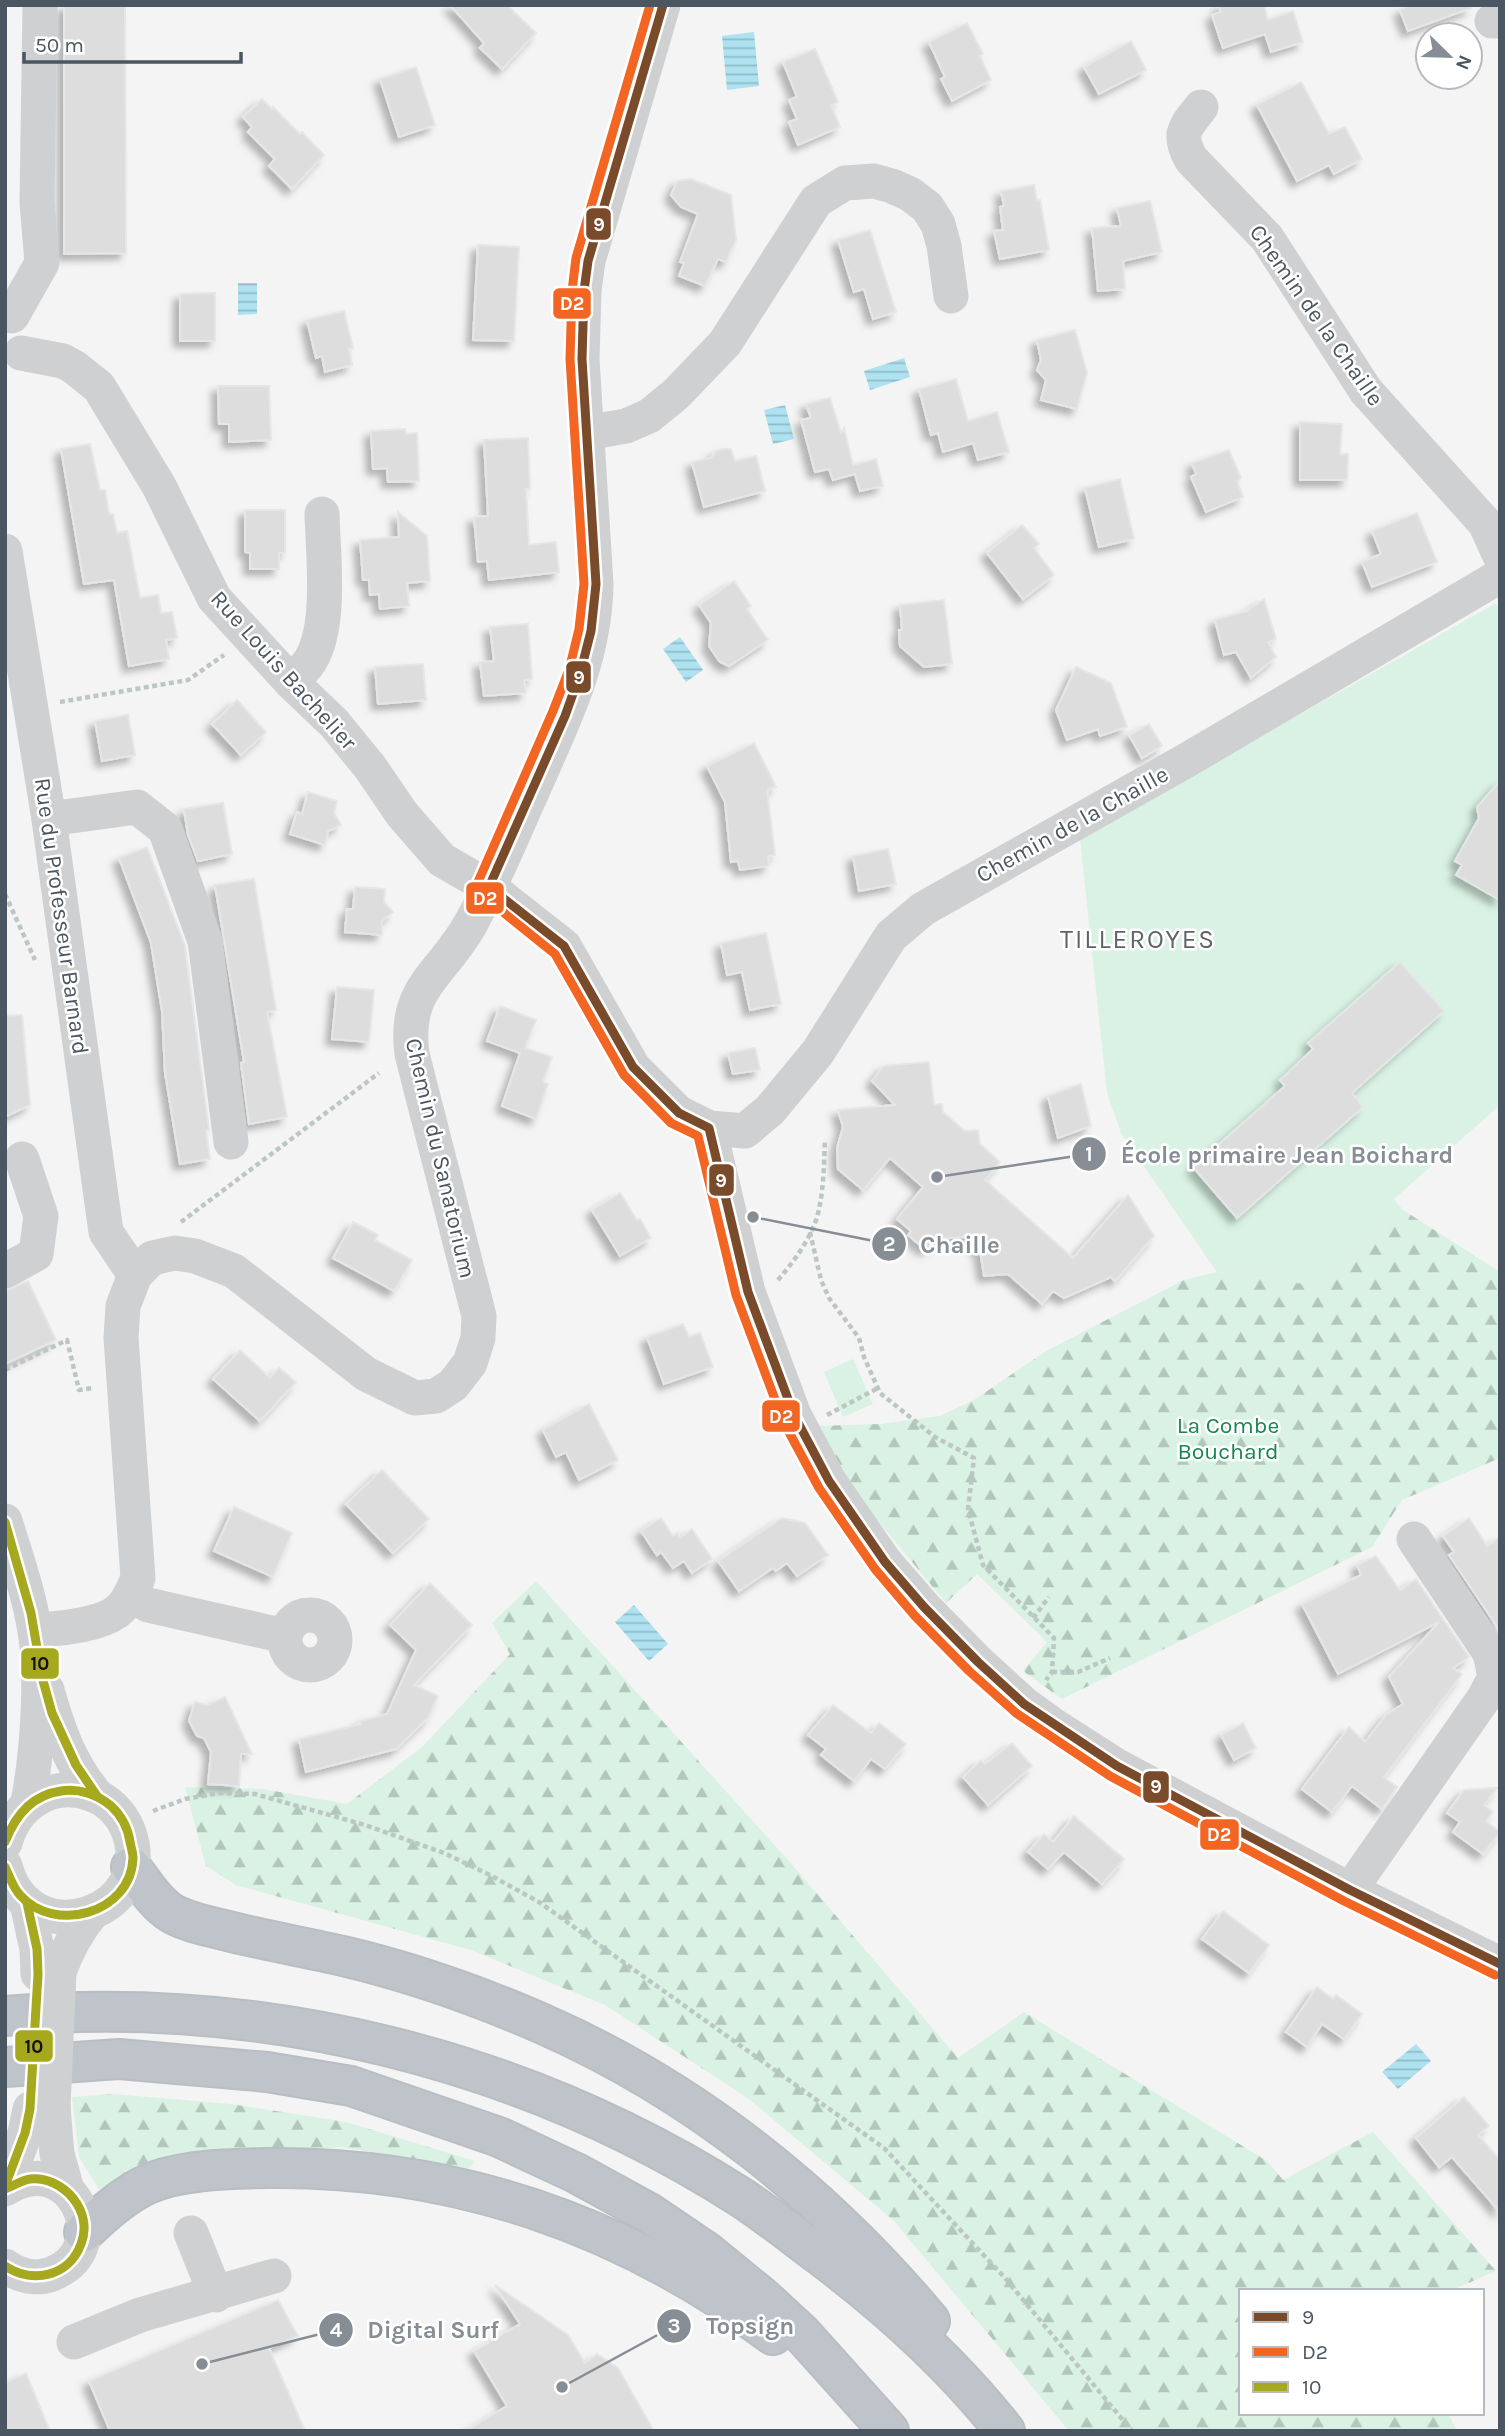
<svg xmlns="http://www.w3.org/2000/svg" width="1505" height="2436" viewBox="0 0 1505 2436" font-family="Karla,sans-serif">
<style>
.green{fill:#d9f2e3}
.forest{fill:url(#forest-firs)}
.water{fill:url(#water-rules)}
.building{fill:#ddddde;stroke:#e5e6e7;stroke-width:2;filter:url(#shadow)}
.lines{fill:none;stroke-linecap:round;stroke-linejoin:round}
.highway-casing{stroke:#b9bec3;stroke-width:42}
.path{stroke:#bcc7c4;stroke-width:4.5;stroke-dasharray:5 3.5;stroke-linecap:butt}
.minor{stroke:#ced0d2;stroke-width:35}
.highway{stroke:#bec4c9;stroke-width:38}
.minor-bridge{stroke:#ced0d2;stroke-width:35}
.bus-1-casing{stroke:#fff;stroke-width:14}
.bus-2-casing{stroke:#fff;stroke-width:14}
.bus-3-casing{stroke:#fff;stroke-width:14}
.bus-1{stroke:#7a4b2a;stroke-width:9}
.bus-2{stroke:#f26522;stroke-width:9}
.bus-3{stroke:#a6a81d;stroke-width:9}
.labels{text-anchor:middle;stroke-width:5;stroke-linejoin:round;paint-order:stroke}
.street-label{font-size:23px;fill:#4a5661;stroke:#fff}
.park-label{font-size:23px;fill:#17864f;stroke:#fff}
.quarter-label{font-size:26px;letter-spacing:2px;fill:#5f6368;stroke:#fff}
.leader{fill:none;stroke:#868d94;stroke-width:2.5}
.callout-dot{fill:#868d94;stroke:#fff;stroke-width:2.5}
.mark-label{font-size:21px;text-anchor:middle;font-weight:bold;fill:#fff}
.callout-label{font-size:24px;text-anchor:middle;font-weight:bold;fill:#868d94;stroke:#fff;stroke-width:5;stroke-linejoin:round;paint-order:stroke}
.line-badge{stroke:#fff;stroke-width:2.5}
.badge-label{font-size:19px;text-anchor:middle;font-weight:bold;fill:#fff}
.pale-badge-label{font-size:19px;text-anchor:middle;font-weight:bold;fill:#111}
</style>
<defs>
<pattern id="forest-firs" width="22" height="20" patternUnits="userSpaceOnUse" patternTransform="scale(1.75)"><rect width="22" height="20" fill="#d9f2e3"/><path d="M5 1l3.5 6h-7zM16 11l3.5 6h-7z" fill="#b2c7bb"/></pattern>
<pattern id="water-rules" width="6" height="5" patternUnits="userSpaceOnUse" patternTransform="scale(1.75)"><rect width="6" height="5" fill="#aee2f0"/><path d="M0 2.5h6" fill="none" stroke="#90bac6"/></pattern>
<filter id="shadow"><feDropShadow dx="-6" dy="6" stdDeviation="3.5" flood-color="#0004"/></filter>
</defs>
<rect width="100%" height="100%" fill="#f4f4f4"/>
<g class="green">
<path d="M1496 603 1500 611V1105L1394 1199 1403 1210 1318 1286 1217 1272 1121 1133 1107 1093 1080 839Z"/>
<path d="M853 1359 873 1404 843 1417 824 1372Z"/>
</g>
<g class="forest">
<path d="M1403 1210 1500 1272V1458L1402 1500 1372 1547 1062 1699 1023 1671 1047 1642 977 1574 946 1603 860 1499 817 1426 880 1424 940 1416 974 1400 1046 1351 1184 1280 1217 1272 1318 1286Z"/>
<path d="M536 1581 788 1860 958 2058 1024 2012 1267 2161 1283 2180 1373 2132 1496 2271 1450 2291H1241V2413H1448L1457 2431H1069L894 2221 749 2099 605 2005 471 1950 236 1885 206 1866 185 1787 263 1789 347 1804 422 1747 510 1654 492 1623Z"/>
<path d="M114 2094 231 2104 346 2122 475 2161 468 2169 342 2147 193 2154 138 2168 99 2189 79 2157 72 2097Z"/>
</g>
<g class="water">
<path d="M754 32 759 86 727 90 722 36Z"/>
<path d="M238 283H257V314L238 315Z"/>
<path d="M904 358 910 377 870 390 864 371Z"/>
<path d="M785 405 794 439 773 444 764 410Z"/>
<path d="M680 637 703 670 686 682 663 649Z"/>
<path d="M634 1605 668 1644 649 1661 615 1622Z"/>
<path d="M1416 2044 1431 2061 1398 2089 1382 2072Z"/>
</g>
<g class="building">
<path d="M64 5H125L126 253 64 254Z"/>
<path d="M450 5H507L536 33 502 69 480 48 484 43Z"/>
<path d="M1218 5H1264L1268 20 1293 11 1303 42 1271 52 1265 34 1223 48 1212 15 1221 12Z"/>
<path d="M1412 5H1471V8L1408 31 1400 10Z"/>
<path d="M967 23 983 54 980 56 991 80 952 101 941 79 945 77 929 42Z"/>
<path d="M1131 41 1146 70 1099 94 1084 67Z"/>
<path d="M815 49 838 102 831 105 840 127 798 145 789 122 797 119 789 100 797 97 783 62Z"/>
<path d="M416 67 435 125 399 137 380 79Z"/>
<path d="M1301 82 1329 134 1345 127 1362 159 1334 174 1329 165 1297 181 1257 105Z"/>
<path d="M262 99 272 109 273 107 300 134 302 132 324 155 292 189 269 166 275 159 248 132 252 127 243 117Z"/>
<path d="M691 179 731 195 736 240 726 262 718 259 705 286 679 276 684 263 680 262 698 214 681 207 671 195 677 181Z"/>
<path d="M1034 185 1037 201 1040 200 1049 250 1000 259 994 231 1003 230 1000 207 1004 206 1001 191Z"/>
<path d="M1150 201 1162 252 1123 261 1125 289 1098 291 1092 228 1121 226 1117 208Z"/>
<path d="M870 230 896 312 873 319 864 289 854 292 838 240Z"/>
<path d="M478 245 519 247 514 341 473 340Z"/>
<path d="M215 293V341H180V294Z"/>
<path d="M344 311 353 348 349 349 352 365 325 372 322 356 316 358 307 320Z"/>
<path d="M1075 330 1087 373 1077 409 1041 400 1046 380 1037 370 1041 360 1037 340Z"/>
<path d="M956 379 968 421 997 412 1009 452 978 460 973 443 943 452 938 433 931 435 919 389Z"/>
<path d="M218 386H269L271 440 229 442V424H219Z"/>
<path d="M830 398 841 433 844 428 853 465 876 459 883 486 860 491 855 474 833 480 829 469 815 472 801 420 811 418 806 404Z"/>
<path d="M1300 422 1342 424 1340 454H1348L1347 480H1300Z"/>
<path d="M405 429 406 434 417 433 419 481 388 482 387 468 373 469 371 431Z"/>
<path d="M528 438 530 489H526L529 545 556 542 559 572 489 580 487 561 478 562 474 517 488 516 484 440Z"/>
<path d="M90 444 100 490H105L109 514H113L117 533 127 531 140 598 158 595 161 613 172 612 177 638 166 640 169 659 129 666 114 580 84 584 61 449Z"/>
<path d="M722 449H731L735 461 756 456 765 491 704 507 692 462 711 458 716 451Z"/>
<path d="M1229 450 1241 478 1237 481 1243 497 1206 512 1191 477 1196 474 1192 463Z"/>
<path d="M1120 479 1134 539 1099 547 1085 488Z"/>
<path d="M245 510H285V553H279V569H250V553L245 552Z"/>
<path d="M398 512 427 536 430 581 407 583 409 606 380 609 379 594 370 595 369 580H363L360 540 399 537Z"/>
<path d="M1417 513 1437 562 1372 587 1362 562 1381 554 1372 531Z"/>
<path d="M1022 525 1039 544 1034 548 1054 575 1023 599 987 553Z"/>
<path d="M734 581 751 606 747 609 768 640 729 666 720 662 709 646 711 623 699 605Z"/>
<path d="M1264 599 1276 639 1268 642 1276 657 1251 678 1236 652 1224 655 1215 620 1247 611Z"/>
<path d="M944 600 952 664 924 667 900 646 899 630H902L900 605Z"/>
<path d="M528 624 532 679 524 680 526 693 484 696 480 662 494 661 490 627Z"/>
<path d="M423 664 426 700 378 704 375 667Z"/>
<path d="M1076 667 1111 683 1127 727 1100 736 1098 729 1067 740 1056 710Z"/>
<path d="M237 700 266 732 241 755 212 724Z"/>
<path d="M128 715 135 755 102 761 95 721Z"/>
<path d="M1149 724 1162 746 1142 758 1129 735Z"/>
<path d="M754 743 776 787 767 790 775 855 768 856 769 866 740 870 738 861 731 862 725 802 707 766Z"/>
<path d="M1500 781V900L1456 875 1462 865 1455 861 1479 818 1477 807Z"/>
<path d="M308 792 337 801 334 813 341 825 328 831 325 845 290 834 297 812 302 814Z"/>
<path d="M223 803 232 854 198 861 188 835 184 809Z"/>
<path d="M147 847 185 946 209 1130H206L210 1159 180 1164 165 1073 162 1011 151 943 119 858Z"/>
<path d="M888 849 896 884 859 891 853 856Z"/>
<path d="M254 879 276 1010 267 1012 287 1117 249 1124 241 1063 244 1062 215 885Z"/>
<path d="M355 887 385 889 384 902 393 912 382 921V935L345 932 347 909H353Z"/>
<path d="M766 933 781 1004 750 1010 742 972 727 975 721 943Z"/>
<path d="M1400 962 1444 1011 1352 1093 1363 1107 1237 1218 1193 1167 1285 1086 1280 1080 1313 1049 1308 1043Z"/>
<path d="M337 987 374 990 369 1042 332 1039Z"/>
<path d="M500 1006 536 1020 525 1048 552 1057 543 1082 548 1084 536 1119 502 1106 520 1053 487 1041Z"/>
<path d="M22 1015 30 1105 5 1117V1016Z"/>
<path d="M755 1048 760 1070 733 1074 728 1053Z"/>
<path d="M929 1062 934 1105 942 1104 943 1112 965 1131 978 1130 980 1144 1000 1162 985 1180 1073 1258 1128 1195 1154 1236 1115 1281 1111 1277 1064 1298 1053 1291 1042 1304 1008 1274 984 1276 980 1250 965 1237 936 1239 926 1250 908 1235 911 1231 897 1219 923 1187 890 1158 863 1190 838 1169 837 1148 843 1127 838 1110 895 1105 872 1081 884 1066Z"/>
<path d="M1081 1084 1091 1126 1058 1138 1048 1096Z"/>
<path d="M620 1193 637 1220 640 1219 651 1238 620 1256 592 1210Z"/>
<path d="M353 1222 378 1235 375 1240 412 1260 394 1291 333 1258Z"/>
<path d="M28 1281 56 1340 5 1364V1291Z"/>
<path d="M683 1324 689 1337 700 1333 713 1367 664 1384 647 1337Z"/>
<path d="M240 1350 270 1378 279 1368 296 1382 260 1421 213 1379Z"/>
<path d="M589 1404 618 1460 579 1480 566 1452 556 1457 543 1430Z"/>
<path d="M382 1470 429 1519 393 1553 346 1504Z"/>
<path d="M234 1507 292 1533 273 1577 214 1551Z"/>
<path d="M661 1518 673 1536 677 1533 680 1538 692 1529 712 1559 692 1573 684 1561 673 1568 661 1552 657 1555 641 1531Z"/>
<path d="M782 1518 805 1523 828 1555 797 1576 787 1563 776 1571 773 1568 739 1591 718 1561Z"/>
<path d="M1469 1518 1487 1546 1500 1537V1631L1449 1555 1454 1552 1443 1536Z"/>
<path d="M1376 1556 1400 1590 1416 1579 1469 1657 1453 1668 1462 1674 1384 1777 1397 1787 1382 1809 1352 1786 1332 1812 1302 1789 1349 1727 1365 1742 1386 1715 1403 1704 1389 1677 1439 1622 1338 1674 1302 1604 1361 1575 1357 1565Z"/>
<path d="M430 1583 472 1625 414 1685 438 1696 428 1718 396 1749 306 1772 299 1739 361 1724 360 1721 387 1714 416 1650 390 1625Z"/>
<path d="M225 1697 252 1754H241L239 1786 208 1784 211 1752 204 1738 197 1736 189 1721 195 1702 207 1705Z"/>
<path d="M833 1705 871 1733 879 1723 906 1744 885 1769 871 1759 854 1781 821 1755 826 1749 808 1735Z"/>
<path d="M1243 1723 1256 1748 1234 1760 1221 1735Z"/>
<path d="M1012 1743 1032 1766 988 1805 963 1777 981 1760 985 1764Z"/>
<path d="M1497 1788 1484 1805 1493 1812 1486 1821 1500 1832 1483 1854 1453 1832 1460 1822 1447 1813 1464 1790Z"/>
<path d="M1074 1816 1124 1859 1102 1884 1064 1852 1048 1869 1028 1852 1044 1834 1053 1842Z"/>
<path d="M1223 1911 1269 1945 1249 1973 1202 1939Z"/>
<path d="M1317 1987 1333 1999 1336 1995 1362 2014 1344 2039 1322 2024 1307 2047 1286 2032Z"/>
<path d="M1464 2097 1489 2126 1478 2135 1500 2160V2212L1452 2157 1439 2167 1416 2138Z"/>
<path d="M495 2285 568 2335 585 2363 597 2354 618 2368 654 2431H466L507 2406 474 2351 520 2324Z"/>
<path d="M278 2300 298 2336 269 2348 305 2431H110L89 2381Z"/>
<path d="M26 2373 50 2431H5V2383Z"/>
</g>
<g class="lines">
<defs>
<g id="highway">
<path d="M131 1867C143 1883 156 1904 173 1914 188 1922 207 1926 224 1930 263 1940 303 1947 343 1956 411 1972 479 1996 543 2024 693 2090 825 2195 930 2321"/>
<path d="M5 2016C261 1994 522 2058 739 2196 767 2214 794 2236 821 2256 889 2307 952 2364 1005 2431"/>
<path d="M5 2067 119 2059 267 2072 351 2086 499 2137 576 2173 649 2213 708 2253 763 2298 802 2334 889 2431"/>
<path d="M84 2232C103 2214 124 2195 148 2184 181 2169 232 2169 268 2168 456 2166 622 2224 773 2335"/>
</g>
</defs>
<use href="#highway" class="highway-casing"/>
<g class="path">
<path d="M60 702 188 680 224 655"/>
<path d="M5 894 35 960"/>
<path d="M181 1222 379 1073"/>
<path d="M810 1232 821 1280 829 1298 859 1338 864 1357 880 1393 935 1437 974 1458 968 1509 983 1565 1054 1638 1052 1672 1046 1680"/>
<path d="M778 1280C796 1259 816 1232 820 1204 824 1183 824 1160 825 1139"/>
<path d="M5 1370 67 1340 79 1390 93 1388"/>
<path d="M827 1415 878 1388"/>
<path d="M1033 1618 1049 1597"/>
<path d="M1052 1672H1078L1110 1658"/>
<path d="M153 1811 185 1799 220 1793 255 1794 365 1825 444 1853 488 1874 539 1902 884 2148 1005 2278 1132 2431"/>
</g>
<g class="minor">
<path d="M1492 21H1500"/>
<path d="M1201 107C1185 128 1177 133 1191 159L1267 238 1366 391 1485 523 1500 556"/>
<path d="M12 316 42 263 37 202 40 5"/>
<path d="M21 353 63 361 74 367 99 387 159 486 214 598 291 682 334 723 370 767 402 814 442 860 489 887 564 946 633 1067 679 1113 709 1128 748 1292 794 1415 829 1481 885 1562 924 1607 978 1662 1024 1704 1053 1725 1117 1766 1350 1890 1500 1964"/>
<path d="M586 433 626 426 649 416 676 394 725 343 816 201 845 183 874 181 892 186 910 194 927 207 938 224 944 246 951 296"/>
<path d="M5 551 49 819 106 1232 135 1275"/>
<path d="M291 682C297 675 305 669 310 661 332 627 323 554 322 514"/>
<path d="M49 819 137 807 165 829 205 941 231 1142"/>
<path d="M709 1128 745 1131 770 1110 818 1052 891 936 923 909 1187 760 1500 576"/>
<path d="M5 1271 36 1254 41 1216 22 1159"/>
<path d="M5 1521C16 1557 29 1594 35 1631 43 1680 37 1755 28 1803"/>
<path d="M131 1595 148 1605 285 1636"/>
<circle cx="310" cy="1640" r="25"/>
<path d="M35 1630C58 1629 105 1625 121 1608 130 1599 133 1589 138 1578L121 1338 123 1306 135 1275 152 1258 175 1253 195 1256 234 1271 366 1374 415 1398 436 1396 453 1385 470 1363 478 1338 479 1316 412 1054C403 986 442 976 471 923 494 881 512 836 532 792 562 723 595 661 596 584L582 359 584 291 588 261 663 5"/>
<path d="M47 1690C58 1730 70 1764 97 1796"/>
<path d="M5 1843C15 1804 52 1780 91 1794 108 1800 121 1813 128 1830 160 1913 29 1958 5 1866"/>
<path d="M1350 1890 1484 1698 1495 1677 1490 1653 1414 1539"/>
<path d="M27 1903 37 1949 38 1974"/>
<path d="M59 1972C67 1950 76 1932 91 1914"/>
<path d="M53 2107 57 2154 67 2190"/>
<path d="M5 2187 25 2133 30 2109"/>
<path d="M5 2189C70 2146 119 2247 52 2274 36 2280 19 2276 5 2266"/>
<path d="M191 2233 216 2295"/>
<path d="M74 2342 140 2315 274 2276"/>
</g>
<use href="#highway" class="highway"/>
<path class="minor-bridge" d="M53 2107 59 1972"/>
<defs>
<g id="bus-1">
<path d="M489 887 564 946 633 1067 679 1113 709 1128 748 1292 794 1415 829 1481 885 1562 924 1607 978 1662 1024 1704 1117 1766 1350 1890 1500 1964"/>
<path d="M489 887 565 716 580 674 591 631 596 584 582 359 584 291 588 261 663 5"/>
</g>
<path id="bus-2" d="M650 5 576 258 572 291 570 359 584 584 579 629 569 670 553 711 478 882V892L555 954 624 1075 671 1123 698 1136 736 1295 783 1421 819 1488 875 1569 915 1616 969 1671 1016 1713 1110 1776 1344 1901 1495 1975"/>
<g id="bus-3">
<path d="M5 1522 31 1613 42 1677 52 1713 76 1765 97 1796"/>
<path d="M5 1842C15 1816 32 1795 61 1791 78 1788 97 1794 111 1806 122 1816 128 1828 130 1842 131 1847 133 1853 133 1858 131 1914 54 1934 20 1895 13 1888 9 1875 5 1867"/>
<path d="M5 2186 25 2133 30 2109 38 1974 37 1949 27 1903"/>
<path d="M5 2189C13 2186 22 2180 30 2179 64 2176 94 2212 81 2244 69 2277 32 2284 5 2266"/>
</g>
</defs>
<use href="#bus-1" class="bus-1-casing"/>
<use href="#bus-2" class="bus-2-casing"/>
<use href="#bus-3" class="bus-3-casing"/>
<use href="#bus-1" class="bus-1"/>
<use href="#bus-2" class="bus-2"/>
<use href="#bus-3" class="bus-3"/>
</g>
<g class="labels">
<g class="street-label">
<text transform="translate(1317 315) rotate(55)" y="8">Chemin de la Chaille</text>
<text transform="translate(284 670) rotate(48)" y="8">Rue Louis Bachelier</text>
<text transform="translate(1072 824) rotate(-29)" y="8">Chemin de la Chaille</text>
<text transform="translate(62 916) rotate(82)" y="8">Rue du Professeur Barnard</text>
<text transform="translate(441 1158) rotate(77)" y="8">Chemin du Sanatorium</text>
</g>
<g class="park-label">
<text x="1228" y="1433">La Combe<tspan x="1228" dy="26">Bouchard</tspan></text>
</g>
<g class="quarter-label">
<text x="1138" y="948">TILLEROYES</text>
</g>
</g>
<path class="leader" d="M937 1177L1089 1154M753 1217L889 1244M562 2387L674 2326M202 2364L336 2330"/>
<g class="callout-dot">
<circle cx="937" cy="1177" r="7"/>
<circle cx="753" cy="1217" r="7"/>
<circle cx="562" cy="2387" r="7"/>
<circle cx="202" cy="2364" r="7"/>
<circle cx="1089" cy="1154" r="18"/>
<circle cx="889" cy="1244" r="18"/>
<circle cx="674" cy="2326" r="18"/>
<circle cx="336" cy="2330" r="18"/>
</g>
<g class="mark-label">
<text x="1089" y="1161">1</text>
<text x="889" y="1251">2</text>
<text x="674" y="2333">3</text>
<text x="336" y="2337">4</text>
</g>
<g class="callout-label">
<text x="1287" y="1163">École primaire Jean Boichard</text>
<text x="960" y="1253">Chaille</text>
<text x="750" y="2334">Topsign</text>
<text x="433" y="2338">Digital Surf</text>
</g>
<g class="line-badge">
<rect x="585" y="207" width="27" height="34" rx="7" fill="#7a4b2a"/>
<rect x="552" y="287" width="40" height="33" rx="7" fill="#f26522"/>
<rect x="565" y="660" width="27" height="34" rx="7" fill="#7a4b2a"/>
<rect x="465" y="881" width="40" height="34" rx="7" fill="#f26522"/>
<rect x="708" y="1163" width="27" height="34" rx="7" fill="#7a4b2a"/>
<rect x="761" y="1399" width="40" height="34" rx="7" fill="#f26522"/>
<rect x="20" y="1647" width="40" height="33" rx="7" fill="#a6a81d"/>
<rect x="1142" y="1770" width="28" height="34" rx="7" fill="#7a4b2a"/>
<rect x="1199" y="1818" width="41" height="33" rx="7" fill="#f26522"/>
<rect x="14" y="2029" width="40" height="34" rx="7" fill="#a6a81d"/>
</g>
<g class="badge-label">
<text x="599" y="231">9</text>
<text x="572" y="310">D2</text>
<text x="579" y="684">9</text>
<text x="485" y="905">D2</text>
<text x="721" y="1187">9</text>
<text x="781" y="1423">D2</text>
<text x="1156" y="1793">9</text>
<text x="1219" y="1841">D2</text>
</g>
<g class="pale-badge-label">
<text x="40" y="1670">10</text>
<text x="34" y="2053">10</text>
</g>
<rect width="1505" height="2436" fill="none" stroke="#4a5661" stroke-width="14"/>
<rect x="1239" y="2289" width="245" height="126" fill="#ffffff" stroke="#b7bbc0" stroke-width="2"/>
<rect x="1253" y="2312" width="35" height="10" fill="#7a4b2a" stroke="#b7bbc0" stroke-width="2"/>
<text x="1302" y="2324" font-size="21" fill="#4a5661">9</text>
<rect x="1253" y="2347" width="35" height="10" fill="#f26522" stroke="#b7bbc0" stroke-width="2"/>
<text x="1302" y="2359" font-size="21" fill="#4a5661">D2</text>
<rect x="1253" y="2382" width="35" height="10" fill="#a6a81d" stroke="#b7bbc0" stroke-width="2"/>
<text x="1302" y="2394" font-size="21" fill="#4a5661">10</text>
<g transform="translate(1449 56) rotate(113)"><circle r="33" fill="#ffffff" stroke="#b7bbc0" stroke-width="2"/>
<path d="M0-5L12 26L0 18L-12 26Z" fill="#868d94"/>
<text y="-10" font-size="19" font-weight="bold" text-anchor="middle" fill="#4a5661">N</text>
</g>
<path d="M24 52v10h217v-10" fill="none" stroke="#4a5661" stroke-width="3.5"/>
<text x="35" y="52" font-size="21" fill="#4a5661" stroke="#ffffff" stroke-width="5" paint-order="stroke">50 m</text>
</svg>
